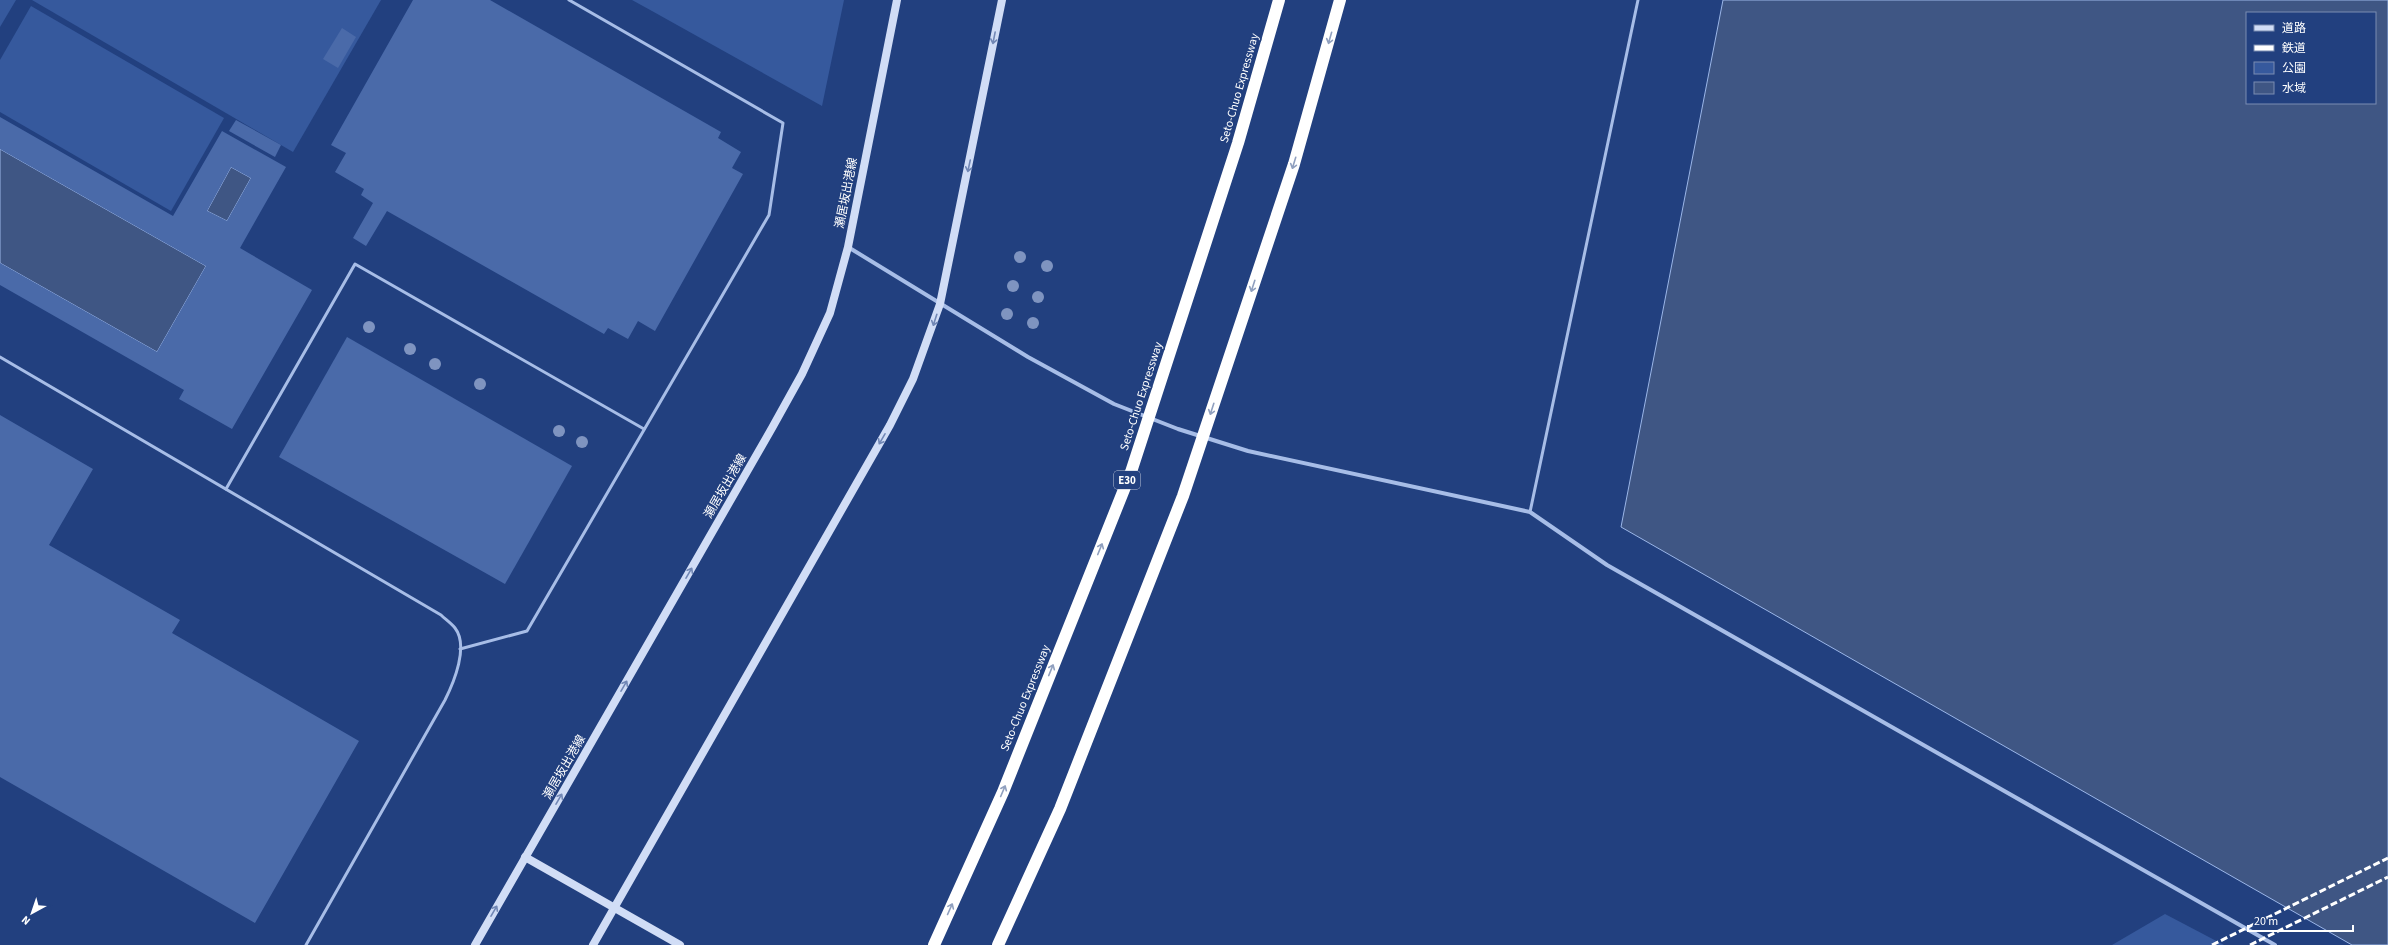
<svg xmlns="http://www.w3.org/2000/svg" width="2388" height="945" viewBox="0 0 2388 945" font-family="'Source Sans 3','Noto Sans JP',sans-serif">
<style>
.green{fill:#36599d}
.water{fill:#3f5684;stroke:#9bb6e8;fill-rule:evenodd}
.building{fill:#4a6aa9;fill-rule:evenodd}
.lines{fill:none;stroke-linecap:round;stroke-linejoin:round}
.lane{stroke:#a7bde7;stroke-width:3}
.street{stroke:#a7bde7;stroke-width:4}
.secondary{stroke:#d1ddf6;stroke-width:8}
.rail{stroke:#fff;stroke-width:3;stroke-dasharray:7 3;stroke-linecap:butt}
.highway-bridge{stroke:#fff;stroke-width:12}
.tree{fill:#7f94c0}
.oneway{stroke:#7187b5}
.oneway2{stroke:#90a0bf}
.labels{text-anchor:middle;stroke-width:3.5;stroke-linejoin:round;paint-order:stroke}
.shield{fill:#22407f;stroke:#bdc6d9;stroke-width:1}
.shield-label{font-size:11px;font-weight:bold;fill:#fff}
.street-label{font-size:12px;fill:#fff;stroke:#22407f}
</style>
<rect width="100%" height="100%" fill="#22407f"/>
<g class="green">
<path d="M0 0H16L0 27Z"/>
<path d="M32 0H381L293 152Z"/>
<path d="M632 0H844L822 106 652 11Z"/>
<path d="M31 6 224 118 171 211 0 112V60Z"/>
<path d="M2165 914 2224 945H2112Z"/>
</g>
<g class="water">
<path d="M1723 0H2388V945H2352L1621 527ZM2247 13H2375V103H2247Z"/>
<path d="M0 149 206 266 157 352 0 263Z"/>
<path d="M231 167 251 178 227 221 207 211Z"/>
</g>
<g class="building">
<path d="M413 0H490L721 132 718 138 741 152 732 168 743 174 655 331 638 321 628 339 608 328 604 334 387 211 366 246 353 238 373 203 361 195 364 189 335 172 346 153 331 145Z"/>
<path d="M342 28 356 37 338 68 323 59Z"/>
<path d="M0 117 173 216 222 131 286 167 240 248 312 290 232 429 179 399 184 390 0 285V263L157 352 206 266 0 149ZM231 167 251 178 227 221 207 211Z"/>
<path d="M236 120 281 145 275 157 229 131Z"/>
<path d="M347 337 572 466 505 584 279 457Z"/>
<path d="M0 415 93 469 49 545 180 620 172 633 359 741 255 923 0 777Z"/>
</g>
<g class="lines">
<g class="lane">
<path d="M0 357 441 615C445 619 451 623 455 628 469 646 454 682 445 700L306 945"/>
<path d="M226 489 355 264 644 429"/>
<path d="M1530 512 1638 0"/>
<path d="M460 649 527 631 769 215 783 123 569 0"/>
</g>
<path class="street" d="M848 247 1028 357 1114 404 1178 429 1248 451 1530 512 1607 565 2275 945"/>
<g class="secondary">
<path d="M525 857 680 945"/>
<path d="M475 945 772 428 802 374 830 313 848 247 897 0"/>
<path d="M593 945 890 425 913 379 940 304 1002 0"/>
</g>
<g class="rail">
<path d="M2212 945 2388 858"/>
<path d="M2250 945 2388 877"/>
</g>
<g class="highway-bridge">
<path d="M934 945 1003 792 1131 472 1238 143 1279 0"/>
<path d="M998 945 1060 809 1183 496 1294 164 1340 0"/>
</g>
</g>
<g class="tree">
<circle cx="1020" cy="257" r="6"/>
<circle cx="1047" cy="266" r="6"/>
<circle cx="1013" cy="286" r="6"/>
<circle cx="1038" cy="297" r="6"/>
<circle cx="1007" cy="314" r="6"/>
<circle cx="1033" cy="323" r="6"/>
<circle cx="369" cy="327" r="6"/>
<circle cx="410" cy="349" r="6"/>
<circle cx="435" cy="364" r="6"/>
<circle cx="480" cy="384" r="6"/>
<circle cx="559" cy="431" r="6"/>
<circle cx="582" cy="442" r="6"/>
</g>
<defs><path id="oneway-shaft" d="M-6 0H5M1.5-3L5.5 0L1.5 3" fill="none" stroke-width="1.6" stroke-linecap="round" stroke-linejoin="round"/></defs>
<g class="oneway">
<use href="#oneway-shaft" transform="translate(994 38) rotate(101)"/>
<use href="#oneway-shaft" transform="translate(969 166) rotate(102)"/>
<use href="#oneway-shaft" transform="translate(935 320) rotate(108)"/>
<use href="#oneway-shaft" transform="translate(882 439) rotate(120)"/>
<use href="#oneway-shaft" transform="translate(689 573) rotate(-60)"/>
<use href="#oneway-shaft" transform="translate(624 686) rotate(-60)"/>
<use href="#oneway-shaft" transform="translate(559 799) rotate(-60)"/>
<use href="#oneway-shaft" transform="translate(494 911) rotate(-60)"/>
</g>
<g class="oneway2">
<use href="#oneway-shaft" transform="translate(1330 38) rotate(106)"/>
<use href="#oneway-shaft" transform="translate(1294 163) rotate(107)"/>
<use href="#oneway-shaft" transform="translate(1253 286) rotate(108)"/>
<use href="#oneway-shaft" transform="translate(1212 409) rotate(108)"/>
<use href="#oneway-shaft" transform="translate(1100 549) rotate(-68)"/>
<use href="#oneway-shaft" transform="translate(1051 670) rotate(-68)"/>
<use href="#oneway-shaft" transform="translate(1003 791) rotate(-67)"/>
<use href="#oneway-shaft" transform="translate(950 909) rotate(-66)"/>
</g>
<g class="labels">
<rect class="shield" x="1114" y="471" width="26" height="18" rx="3"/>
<g class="shield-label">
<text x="1127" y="484">E30</text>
</g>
<g class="street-label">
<text transform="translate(1239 88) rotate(-74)" y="4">Seto-Chuo Expressway</text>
<text transform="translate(846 193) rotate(-79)" y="4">瀬居坂出港線</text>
<text transform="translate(1141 396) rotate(-72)" y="4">Seto-Chuo Expressway</text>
<text transform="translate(725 486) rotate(-60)" y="4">瀬居坂出港線</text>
<text transform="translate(1025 698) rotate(-68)" y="4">Seto-Chuo Expressway</text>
<text transform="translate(564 767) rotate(-60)" y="4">瀬居坂出港線</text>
</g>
</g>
<rect x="2246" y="12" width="130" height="92" fill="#22407f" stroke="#7a8cb2"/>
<rect x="2254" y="25" width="20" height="6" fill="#d1ddf6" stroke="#7a8cb2"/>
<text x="2282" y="32" font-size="12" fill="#ffffff">道路</text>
<rect x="2254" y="45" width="20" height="6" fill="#ffffff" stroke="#7a8cb2"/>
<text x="2282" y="52" font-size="12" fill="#ffffff">鉄道</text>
<rect x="2254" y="62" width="20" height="12" fill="#36599d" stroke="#7a8cb2"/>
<text x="2282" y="72" font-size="12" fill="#ffffff">公園</text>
<rect x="2254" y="82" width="20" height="12" fill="#3f5684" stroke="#7a8cb2"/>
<text x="2282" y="92" font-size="12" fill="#ffffff">水域</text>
<g transform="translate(32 913) rotate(220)" stroke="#22407f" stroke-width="3" paint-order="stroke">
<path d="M0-3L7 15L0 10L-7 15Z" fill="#ffffff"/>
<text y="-6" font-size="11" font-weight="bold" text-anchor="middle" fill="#ffffff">N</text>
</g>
<path d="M2248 925v6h105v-6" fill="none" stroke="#ffffff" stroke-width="2"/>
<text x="2254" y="925" font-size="12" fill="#ffffff" stroke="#22407f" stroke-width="3" paint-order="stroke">20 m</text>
</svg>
